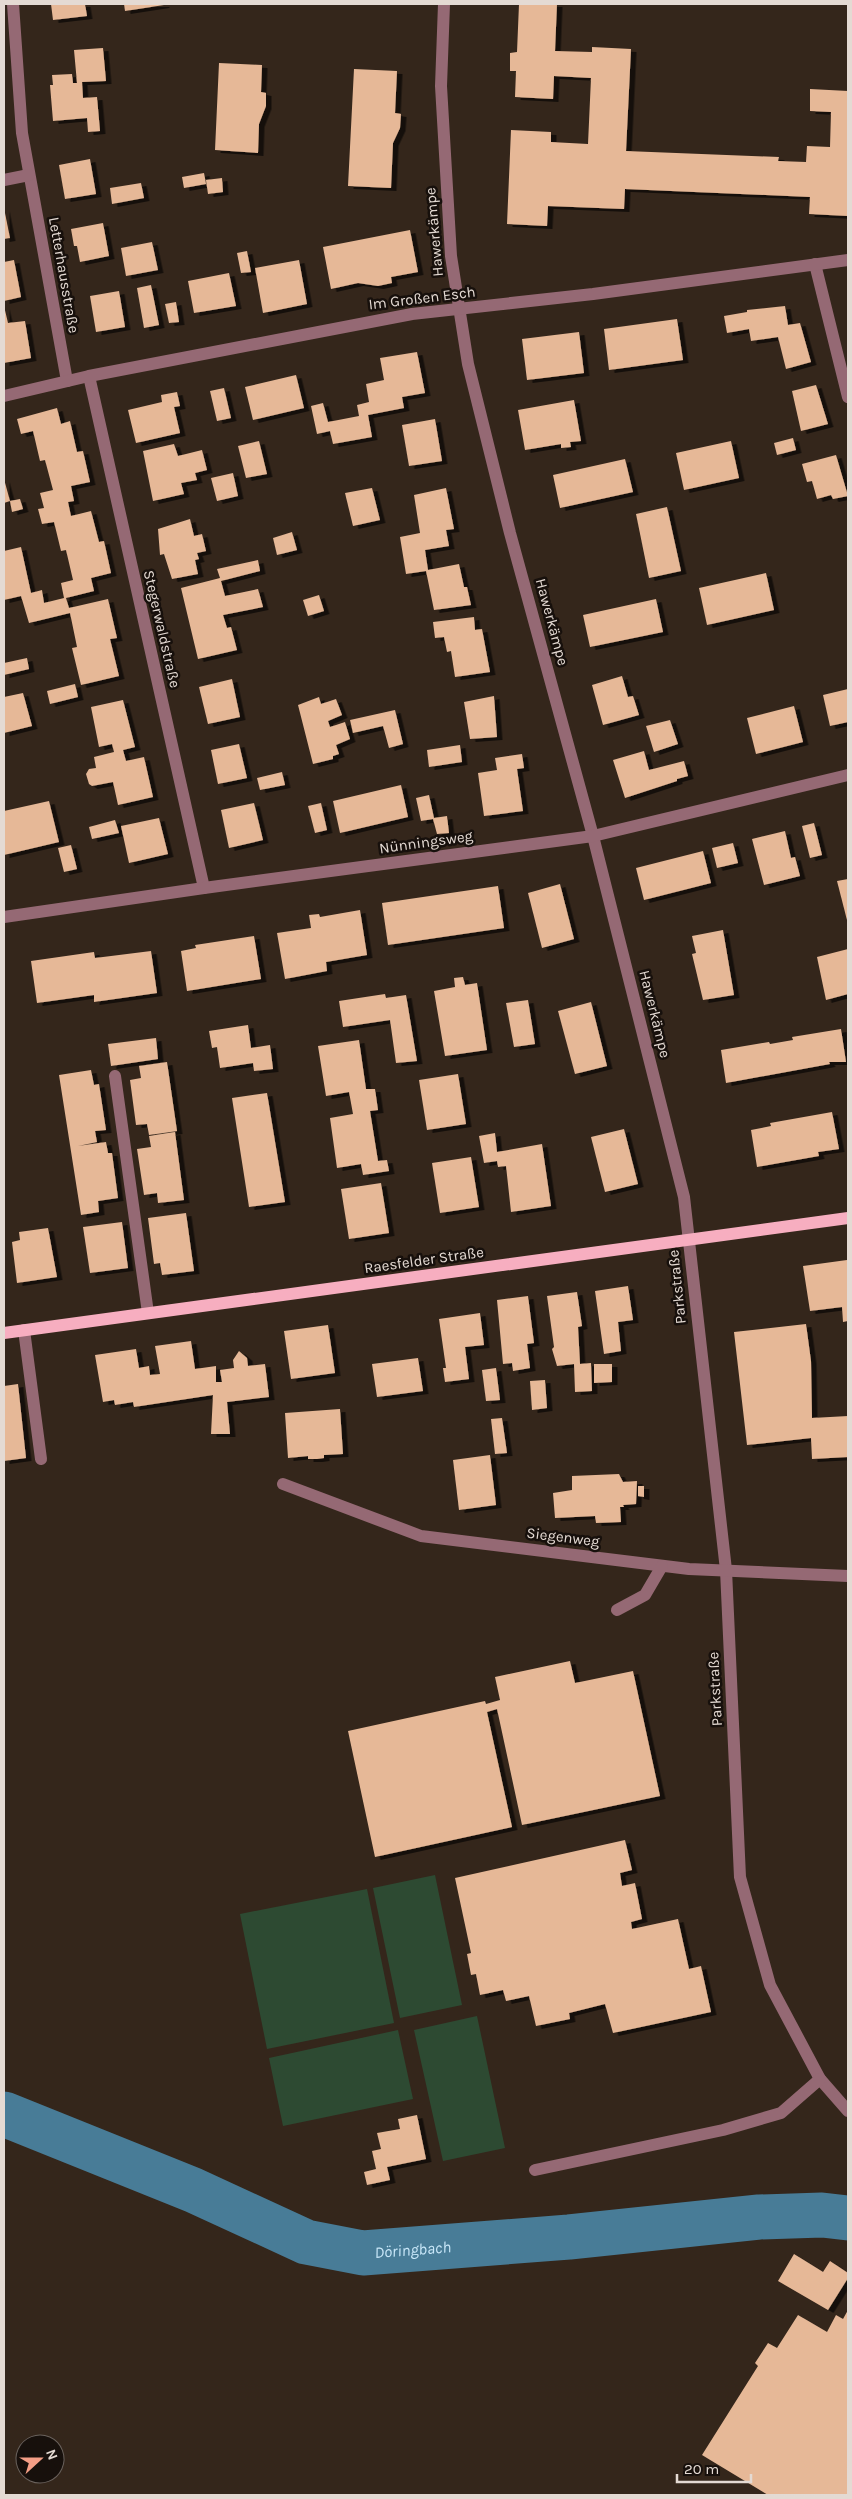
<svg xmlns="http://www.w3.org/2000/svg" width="852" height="2499" viewBox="0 0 852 2499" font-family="Karla,sans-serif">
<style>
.green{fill:#2d4a32}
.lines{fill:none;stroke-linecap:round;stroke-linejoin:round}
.river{stroke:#487c97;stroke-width:45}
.building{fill:#e6b897;filter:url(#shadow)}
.minor{stroke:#956974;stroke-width:12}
.major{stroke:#f7aec0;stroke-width:12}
.labels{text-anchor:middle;stroke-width:5;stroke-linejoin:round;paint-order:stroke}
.street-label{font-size:15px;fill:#e4dad3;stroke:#17100c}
.water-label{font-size:16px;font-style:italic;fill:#cae8f9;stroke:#17100c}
</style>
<defs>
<filter id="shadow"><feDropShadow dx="5.5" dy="3" stdDeviation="0" flood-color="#0009"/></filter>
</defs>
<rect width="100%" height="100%" fill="#34261b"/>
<g class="green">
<path d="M435 1875 462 2005 400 2018 373 1888Z"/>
<path d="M367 1889 394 2023 267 2049 240 1914Z"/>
<path d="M477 2016 505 2148 443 2161 414 2030Z"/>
<path d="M398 2030 413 2099 283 2126 269 2058Z"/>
</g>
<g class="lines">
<path class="river" id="s1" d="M4 2114 193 2190 306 2242 363 2253 569 2237 759 2217 822 2215 848 2218"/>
</g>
<g class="building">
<path d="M51 4H85L87 16 53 20Z"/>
<path d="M124 4H164V5L125 11Z"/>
<path d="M519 4H557L555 51 592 52V47L631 49 626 151 779 157 778 161 806 162 807 146 830 147 831 112 810 111V89L848 91V216L809 214 810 197 625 189 624 209 548 206 547 226 507 224 511 130 551 132V142L588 144 591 78 554 76 553 99 515 97 516 71H510V53L517 52Z"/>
<path d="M103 48 106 81 82 82 83 98 97 97 100 131 88 132 87 118 53 121 50 85H53L52 75 72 74 73 83H77L74 50Z"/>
<path d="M219 63 262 65 261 92 266 93V106L259 124 258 153 215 150Z"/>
<path d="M354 69 397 71 395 113 401 114 400 128 393 143 391 188 348 186Z"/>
<path d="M90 159 96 194 65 199 59 165Z"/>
<path d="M204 173 206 184 184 188 182 177Z"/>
<path d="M222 178 223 192 208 194 206 180Z"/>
<path d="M141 183 144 198 112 204 110 188Z"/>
<path d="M4 208 10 238 4 239Z"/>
<path d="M103 223 109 256 80 262 77 246H74L71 229Z"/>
<path d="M410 230 418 272 391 277 392 283 378 286 358 283 331 289 323 247Z"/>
<path d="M152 242 158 270 126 276 121 248Z"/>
<path d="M247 251 251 272 241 273 237 253Z"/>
<path d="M14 260 21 297 4 301V262Z"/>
<path d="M299 260 307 304 263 313 255 268Z"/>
<path d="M229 273 236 306 194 313 188 281Z"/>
<path d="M151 285 159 325 144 328 137 288Z"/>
<path d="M119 291 125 327 96 332 90 296Z"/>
<path d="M176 302 179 322 169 323 165 304Z"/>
<path d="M4 306 8 323 25 321 31 358 4 363Z"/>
<path d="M785 306 788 325 800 323 811 362 786 369 778 337 751 341 749 329 727 333 724 316 747 312V310Z"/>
<path d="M677 319 683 360 609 370 604 329Z"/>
<path d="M579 332 584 373 527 380 522 339Z"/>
<path d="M417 352 425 393 402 397 404 408 368 415 372 437 333 444 330 431 317 434 311 406 323 403 328 422 359 416 357 405 369 402 366 384 384 380 380 358Z"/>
<path d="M296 375 304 408 253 420 245 387Z"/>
<path d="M816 385 828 424 801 431 792 391Z"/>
<path d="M224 388 231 418 217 421 210 391Z"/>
<path d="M177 392 180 406 174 407 180 433 136 443 128 410 162 402 161 395Z"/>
<path d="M574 400 581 441 570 442 571 447 561 448V444L525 450 518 410Z"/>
<path d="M57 408 61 424 70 421 77 452 83 451 90 482 71 486 74 501 68 502 71 516 91 511 99 542 104 541 111 573 91 578 94 591 66 598 69 608 108 599 117 638 110 639 119 676 81 685 72 648 77 647 70 613 29 623 21 596 4 600V551L21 547 31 593 42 590 44 603 64 598 61 583 73 580 66 550 61 551 54 522 42 524 38 509 44 508 40 493 53 490 45 460 40 461 33 431 21 434 17 419Z"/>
<path d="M435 419 442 461 409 466 402 425Z"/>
<path d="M793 438 796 450 777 455 774 443Z"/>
<path d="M259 441 267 474 246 478 238 446Z"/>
<path d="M731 441 739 478 684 490 676 453Z"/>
<path d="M174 444 178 456 202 450 207 470 195 473 197 480 181 483 184 494 153 501 143 451Z"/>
<path d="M836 455 848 496 833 499 831 495 817 499 812 481 807 482 802 464Z"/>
<path d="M625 459 633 492 560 508 553 475Z"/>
<path d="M233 473 238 496 217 501 211 478Z"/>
<path d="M4 479 10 501 4 503Z"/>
<path d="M372 488 380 520 353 526 345 493Z"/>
<path d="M446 488 454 529 446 530 449 546 425 550 428 570 459 564 464 587H467L471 605 434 610 426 571 406 574 400 537 420 533 414 495Z"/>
<path d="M20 499 23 509 12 512 10 501Z"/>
<path d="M667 507 681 571 649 578 636 514Z"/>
<path d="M190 519 194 536 202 534 206 551 197 553 199 559 195 560 198 574 172 579 164 554 160 555 158 529Z"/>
<path d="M292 532 297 550 277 555 273 538Z"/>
<path d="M258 560 260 571 221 581 225 596 258 589 263 607 223 615 227 628 231 627 237 650 198 659 181 588 220 578 217 569Z"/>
<path d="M766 573 774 610 707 625 699 588Z"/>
<path d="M319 595 324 611 308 616 303 600Z"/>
<path d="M656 599 663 632 590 647 583 615Z"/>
<path d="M474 617 475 630 482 629 490 672 455 677 451 651 447 652 444 637 435 638 433 622Z"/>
<path d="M27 658 29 669 4 675V663Z"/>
<path d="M622 676 628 697 633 696 639 715 603 725 592 685Z"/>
<path d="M232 679 240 717 208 724 199 687Z"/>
<path d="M75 684 78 697 50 704 47 691Z"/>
<path d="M848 689V722L830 726 823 695Z"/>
<path d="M23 693 32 726 4 733V697Z"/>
<path d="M494 696 497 737 470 739 464 702Z"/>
<path d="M319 697 321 704 336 699 342 715 328 721 330 727 345 722 350 739 336 745 339 754 333 756V759L313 764 298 705Z"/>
<path d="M123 700 135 747 123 750 126 761 144 757 153 797 118 805 113 782 92 786 89 784 86 774 89 769 96 768 94 757 114 752 112 744 99 747 91 707Z"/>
<path d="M794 706 803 742 756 754 747 718Z"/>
<path d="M395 710 403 744 389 748 383 726 353 733 350 720Z"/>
<path d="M670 720 678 744 654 752 646 726Z"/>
<path d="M239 744 247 778 218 784 211 750Z"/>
<path d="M460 745 462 762 429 767 427 750Z"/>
<path d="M644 751 649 770 684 761 688 776 677 779V781L625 798 613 760Z"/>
<path d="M522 754 524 768 517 769 523 811 484 816 478 773 497 770 495 758Z"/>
<path d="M282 772 285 785 260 790 257 778Z"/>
<path d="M401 785 408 817 340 833 333 801Z"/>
<path d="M429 795 434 818 447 816 449 833 437 834 433 819 421 821 416 798Z"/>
<path d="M49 801 59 842 4 855V811Z"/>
<path d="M254 803 263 840 229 848 221 810Z"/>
<path d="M321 803 327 830 315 833 308 806Z"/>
<path d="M159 818 168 854 129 863 121 826Z"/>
<path d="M115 820 119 833 92 839 89 827Z"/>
<path d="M814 823 822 855 810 858 802 826Z"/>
<path d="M785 831 791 858 795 857 800 876 764 885 752 839Z"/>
<path d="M733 843 738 863 717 868 712 848Z"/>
<path d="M71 845 77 869 64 872 58 848Z"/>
<path d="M703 851 711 883 644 900 636 868Z"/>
<path d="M848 879V924L837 881Z"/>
<path d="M560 884 574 939 542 948 528 893Z"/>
<path d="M498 886 504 928 388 945 382 903Z"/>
<path d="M360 910 367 955 326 962 327 971 285 979 277 933 311 928 309 915 319 914 320 917Z"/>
<path d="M723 930 734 995 703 1000 692 954 696 953 692 936Z"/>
<path d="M254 936 261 979 187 991 181 951 196 948 195 945Z"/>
<path d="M848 949V994L826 1000 817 957Z"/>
<path d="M151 951 157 993 94 1002V995L37 1003 31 961 94 952 95 958Z"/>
<path d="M463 977 465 985 477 983 487 1050 445 1056 434 991 455 987 454 978Z"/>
<path d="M385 994 386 998 406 995 417 1061 396 1063 390 1020 343 1027 339 1001Z"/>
<path d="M528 1000 535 1044 514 1047 506 1003Z"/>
<path d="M591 1002 607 1066 575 1074 558 1011Z"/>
<path d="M248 1025 251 1048 270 1045 273 1069 254 1071 253 1063 220 1068 217 1047 212 1048 209 1031Z"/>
<path d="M841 1029 846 1062H829L830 1064 726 1083 721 1050 769 1042 770 1044 793 1040 792 1037Z"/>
<path d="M156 1038 158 1059 111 1066 108 1044Z"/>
<path d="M359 1040 366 1089H375L378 1110 370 1111 378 1161 387 1160 389 1171 363 1175 361 1164 337 1168 330 1118 353 1114 349 1092 326 1096 318 1046Z"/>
<path d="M167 1062 177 1131 149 1135 147 1124 136 1125 130 1080 141 1078 139 1066Z"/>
<path d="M91 1070 94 1085 99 1084 106 1130 95 1131 97 1142 78 1146 106 1142 108 1153H112L118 1198 98 1201 99 1212 81 1215 59 1075Z"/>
<path d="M458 1074 466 1124 427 1130 419 1080Z"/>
<path d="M267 1093 285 1202 249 1207 232 1098Z"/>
<path d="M832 1112 839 1149 818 1152 819 1156 757 1167 751 1130 771 1126 770 1123Z"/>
<path d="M624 1129 638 1184 605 1192 591 1137Z"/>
<path d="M175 1132 184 1200 158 1203 157 1193 144 1195 137 1149 151 1147 149 1136Z"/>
<path d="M495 1133 497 1152 542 1144 551 1206 511 1212 506 1166 498 1167 497 1161 484 1163 479 1136Z"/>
<path d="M471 1157 479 1207 440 1213 432 1163Z"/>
<path d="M381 1183 389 1233 349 1239 341 1189Z"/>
<path d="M186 1213 194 1271 162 1275 160 1263 154 1264 148 1218Z"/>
<path d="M122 1222 128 1268 90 1273 83 1227Z"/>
<path d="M48 1228 57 1277 17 1283 12 1242 20 1240 19 1232Z"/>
<path d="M847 1260 848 1321 843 1322 842 1307 810 1311 803 1266Z"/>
<path d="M628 1286 633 1320 618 1322 621 1351 604 1354 595 1291Z"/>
<path d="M577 1292 582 1326 578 1327 580 1364 591 1363 592 1391 575 1392 574 1364 557 1366 552 1349 554 1347 547 1296Z"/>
<path d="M528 1296 534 1343 527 1344 530 1368 513 1371 512 1363 503 1364 497 1300Z"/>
<path d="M480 1313 484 1345 465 1347 469 1379 445 1382 443 1368H446L439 1319Z"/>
<path d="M806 1324 811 1361 812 1418 848 1416V1457L812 1459 811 1438 747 1445 734 1332Z"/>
<path d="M328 1325 335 1373 291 1379 284 1331Z"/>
<path d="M191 1341 195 1369 216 1366V1382H222L220 1370 234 1368 233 1360 239 1351 247 1358 248 1366 265 1364 269 1397 227 1402 230 1434H211L213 1395 134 1407 133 1402 115 1405 114 1400 103 1402 95 1355 136 1349 139 1368 149 1366 150 1375 160 1374 155 1346Z"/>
<path d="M418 1358 423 1391 377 1397 372 1364Z"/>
<path d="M594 1364H612V1382L594 1383Z"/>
<path d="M496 1368 500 1400 486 1401 482 1370Z"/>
<path d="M545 1380 547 1408 532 1410 530 1381Z"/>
<path d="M18 1384 26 1458 4 1461V1386Z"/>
<path d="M340 1409 343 1454 324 1455V1458L317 1459H308V1456L288 1458 285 1413Z"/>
<path d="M502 1418 507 1453 495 1454 491 1419Z"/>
<path d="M490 1455 496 1505 459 1510 453 1460Z"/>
<path d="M619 1474 623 1482 637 1481 636 1504 623 1505 624 1507H620L621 1522 596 1523 595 1516 555 1518 553 1493 572 1490V1476Z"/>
<path d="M638 1486H644V1497L638 1496Z"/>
<path d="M570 1661 575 1683 633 1671 660 1796 522 1825 497 1709 487 1712 512 1827 375 1857 348 1731 485 1701 486 1704 500 1700 495 1677Z"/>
<path d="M625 1840 632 1870 620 1873 622 1886 635 1883 642 1919 631 1922 632 1929 678 1919 689 1969 701 1966 711 2012 613 2033 605 2004 569 2013 570 2019 536 2026 529 1996 506 2001 503 1990 480 1995 476 1974 471 1975 467 1954 471 1953 455 1878Z"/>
<path d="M417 2115 426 2159 387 2167 390 2180 367 2185 364 2172 376 2169 372 2151 381 2149 377 2133 400 2129 398 2119Z"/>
<path d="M794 2254 823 2272 830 2261 848 2273V2278L828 2310 778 2281Z"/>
<path d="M848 2310V2495H768L702 2455 758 2366 755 2363 768 2343 777 2348 798 2315 827 2332 836 2315 843 2319Z"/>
</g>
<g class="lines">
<g class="minor">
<path d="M13 4 22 133 67 381"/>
<path d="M444 4 441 86 451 256 468 364 510 533 593 836 684 1197 726 1570 740 1877 770 1985 820 2079 848 2111"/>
<path d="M4 180 29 175"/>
<path d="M815 264 848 397"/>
<path d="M89 376 204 888"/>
<path d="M4 396 89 376 412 314 593 294 848 260"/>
<path d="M4 917 204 888 593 836 848 775"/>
<path d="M115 1076 148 1313"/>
<path d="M24 1330 41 1459"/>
<path d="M283 1484 421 1536 689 1569 848 1576"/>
<path d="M617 1610 645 1595 662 1566"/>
<path d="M535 2170 723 2130 781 2113 820 2079"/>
</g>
<path class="major" d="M4 1333 848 1218"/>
</g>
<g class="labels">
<g class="street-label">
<text transform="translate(434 232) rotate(-95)" y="5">Hawerkämpe</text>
<text transform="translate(64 275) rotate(80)" y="5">Letterhausstraße</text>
<text transform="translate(422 298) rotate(-7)" y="5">Im Großen Esch</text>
<text transform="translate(552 622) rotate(75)" y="5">Hawerkämpe</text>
<text transform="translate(162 629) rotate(77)" y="5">Stegerwaldstraße</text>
<text transform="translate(426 842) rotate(-8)" y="5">Nünningsweg</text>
<text transform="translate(655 1014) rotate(76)" y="5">Hawerkämpe</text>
<text transform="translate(424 1260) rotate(-8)" y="5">Raesfelder Straße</text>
<text transform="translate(677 1287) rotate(-96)" y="5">Parkstraße</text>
<text transform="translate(563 1537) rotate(7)" y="5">Siegenweg</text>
<text transform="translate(715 1689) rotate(-93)" y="5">Parkstraße</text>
</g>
<g class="water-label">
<text dy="6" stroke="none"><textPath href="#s1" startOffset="436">Döringbach</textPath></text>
</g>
</g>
<rect width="852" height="2499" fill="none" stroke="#e4dad3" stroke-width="10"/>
<g transform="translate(40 2459) rotate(69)"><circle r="24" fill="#17100c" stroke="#69615c"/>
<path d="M0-4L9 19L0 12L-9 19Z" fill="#f49e86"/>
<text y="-8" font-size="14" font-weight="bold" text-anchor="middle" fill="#e4dad3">N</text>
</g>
<path d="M677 2474v8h74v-8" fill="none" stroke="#e4dad3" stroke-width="2.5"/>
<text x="684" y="2474" font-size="15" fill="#e4dad3" stroke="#17100c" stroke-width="4" paint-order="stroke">20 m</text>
</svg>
